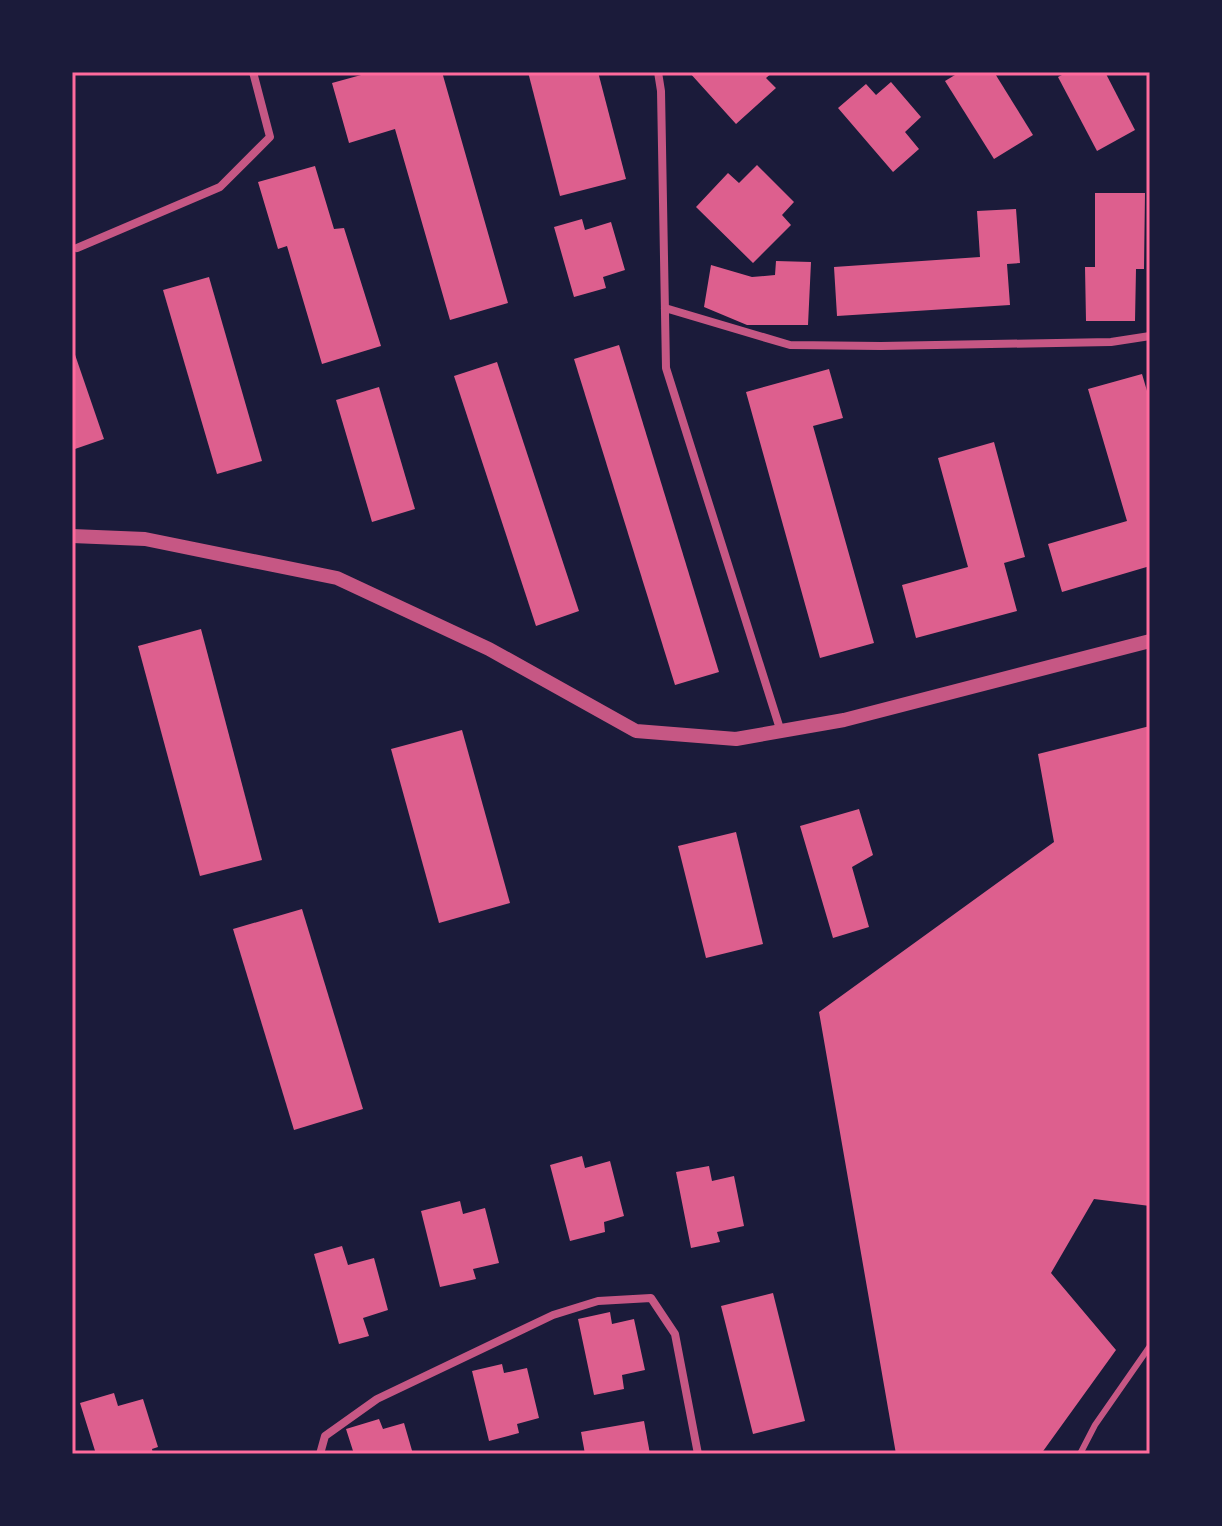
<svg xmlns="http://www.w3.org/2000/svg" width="1222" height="1526" viewBox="0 0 1222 1526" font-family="'Source Sans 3',sans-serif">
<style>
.building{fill:#dd5f8e}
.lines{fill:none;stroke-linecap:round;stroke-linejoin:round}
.service{stroke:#c65784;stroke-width:6}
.minor{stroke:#c65784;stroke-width:8}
.tertiary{stroke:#c65784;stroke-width:14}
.neatline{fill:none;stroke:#ff6b9d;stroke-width:3}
</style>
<rect width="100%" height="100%" fill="#1b1b3a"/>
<g class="building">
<path d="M372 72H442L508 303 450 320 395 129 349 143 332 83Z"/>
<path d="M528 72H598L626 179 560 196Z"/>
<path d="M689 72H773L766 78 776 88 736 124Z"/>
<path d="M960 72H994L1033 135 994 159 945 81Z"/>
<path d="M1068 72H1105L1135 130 1097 151 1058 77Z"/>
<path d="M891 82 921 117 905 132 919 149 893 172 838 108 866 84 876 95Z"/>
<path d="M757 165 794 202 782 215 791 225 753 263 696 207 728 173 739 183Z"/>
<path d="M315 166 334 229 344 228 381 346 322 364 287 246 278 249 258 182Z"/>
<path d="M1095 193H1145L1144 269H1136L1135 321H1086L1085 267H1095Z"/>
<path d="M1016 209 1020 263 1007 264 1010 305 837 316 834 267 980 257 977 211Z"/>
<path d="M582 219 585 230 611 222 625 270 603 277 606 288 574 297 554 227Z"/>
<path d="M776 261 811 262 808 325H747L704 307 711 265 752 277 775 275Z"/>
<path d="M209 277 262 461 217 474 163 290Z"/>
<path d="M619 345 719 672 675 685 574 359Z"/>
<path d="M72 346 104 439 72 450Z"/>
<path d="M497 362 579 611 536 626 454 376Z"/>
<path d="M829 369 843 418 813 426 874 643 820 658 746 392Z"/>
<path d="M1142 374 1150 401V566L1062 592 1048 544 1127 521 1088 389Z"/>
<path d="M379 387 415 509 372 522 336 400Z"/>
<path d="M994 442 1025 557 1004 563 1017 611 916 638 902 585 968 567 938 458Z"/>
<path d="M201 629 262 860 200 876 138 646Z"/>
<path d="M1150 726V1206L1094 1199 1051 1273 1116 1350 1041 1454H896L819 1012 1054 842 1038 754Z"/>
<path d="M462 730 510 903 439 923 391 749Z"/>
<path d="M859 809 873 855 852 867 869 927 833 938 800 826Z"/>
<path d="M736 832 763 944 706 958 678 846Z"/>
<path d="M302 909 363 1109 294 1130 233 929Z"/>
<path d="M582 1156 585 1168 610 1161 624 1216 604 1222 605 1232 570 1241 550 1165Z"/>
<path d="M709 1166 712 1181 734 1176 744 1226 717 1232 720 1242 691 1248 676 1172Z"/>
<path d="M460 1201 463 1214 485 1208 499 1263 473 1269 476 1279 440 1287 421 1211Z"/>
<path d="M342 1246 348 1265 374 1258 388 1310 363 1318 369 1336 339 1344 314 1254Z"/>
<path d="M773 1293 805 1421 753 1434 721 1306Z"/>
<path d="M610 1312 612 1324 634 1319 645 1370 622 1375 624 1389 594 1395 578 1319Z"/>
<path d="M502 1364 504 1373 527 1368 539 1418 517 1424 519 1433 489 1441 472 1371Z"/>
<path d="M114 1393 118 1406 143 1399 158 1447 152 1449 153 1454H96L80 1403Z"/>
<path d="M379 1419 383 1429 404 1423 413 1454H354L346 1429Z"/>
<path d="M644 1421 650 1454H585L581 1432Z"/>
</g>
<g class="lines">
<path class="service" d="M1080 1454 1095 1425 1150 1346"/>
<g class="minor">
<path d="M658 72 661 91 666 368 781 732"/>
<path d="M77 248 220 187 270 137 253 72"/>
<path d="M665 308 790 345 881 346 1111 342 1150 336"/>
<path d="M320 1454 325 1436 377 1399 553 1315 598 1301 651 1298 675 1334 698 1454"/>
</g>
<path class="tertiary" d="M72 536 145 539 337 578 489 649 636 731 736 739 844 720 1150 641"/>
</g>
<rect width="1222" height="1526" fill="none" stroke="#1b1b3a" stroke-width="148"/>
<rect x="74" y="74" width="1074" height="1378" class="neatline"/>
</svg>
